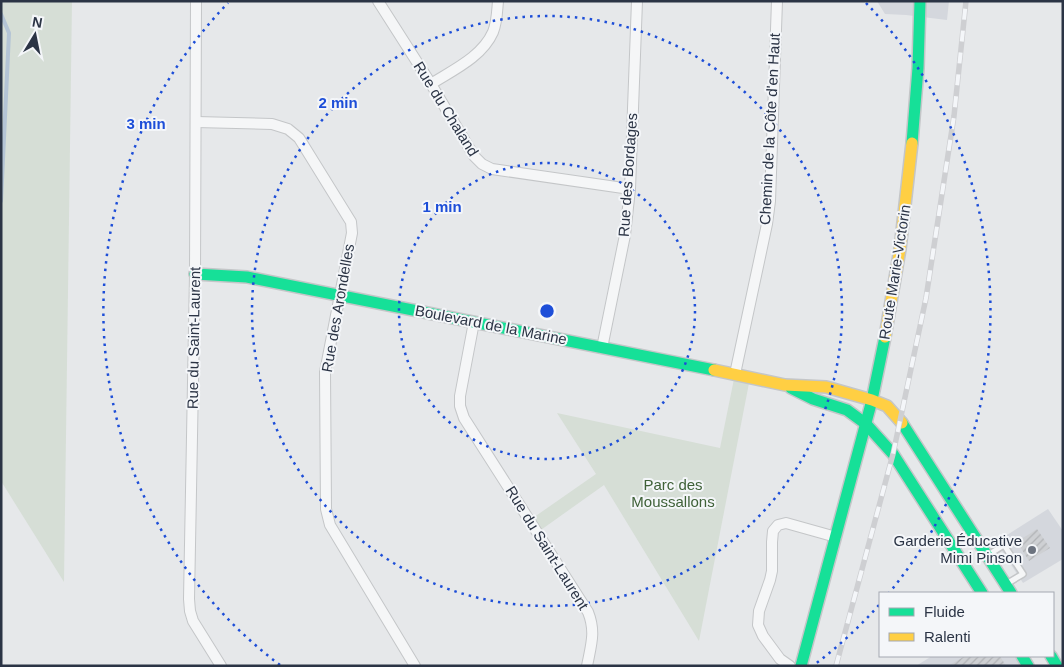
<svg xmlns="http://www.w3.org/2000/svg" width="1064" height="667" viewBox="0 0 1064 667" font-family="Helvetica,sans-serif">
<style>
.built{fill:#d4d7dd}
.green{fill:#d6ded6}
.lines{fill:none;stroke-linecap:round;stroke-linejoin:round}
.stream{stroke:#b4c4d5;stroke-width:4}
.building{fill:url(#building-hatch)}
.lane-casing{stroke:#c4c6c8;stroke-width:8}
.street-casing{stroke:#c4c6c8;stroke-width:12}
.fast-casing{stroke:#c4c6c8;stroke-width:14}
.slow-casing{stroke:#c4c6c8;stroke-width:14}
.lane{stroke:#f5f6f7;stroke-width:5}
.street{stroke:#f5f6f7;stroke-width:10}
.fast{stroke:#16e098;stroke-width:11}
.slow{stroke:#ffcf43;stroke-width:11}
.rail-casing{stroke:#cecfd2;stroke-width:5.5}
.rail{stroke:#f4f6f9;stroke-width:4;stroke-dasharray:11;stroke-linecap:butt}
.ring{fill:none;stroke:#1d4ed8;stroke-width:2.5;stroke-dasharray:2.5 5}
.poi-dot{fill:#6c737f;stroke:#f4f6f9;stroke-width:2}
.labels{text-anchor:middle;stroke-width:4;stroke-linejoin:round;paint-order:stroke}
.street-label{font-size:15px;fill:#2b3445;stroke:#f4f6f9}
.park-label{font-size:15px;fill:#3f6138;stroke:#f4f6f9}
.poi-label{font-size:15px;fill:#2b3445;stroke:#f4f6f9;text-anchor:end}
.centre{fill:#1d4ed8;stroke:#f4f6f9;stroke-width:2.5}
.ring-label{font-size:15px;text-anchor:middle;font-weight:bold;fill:#1d4ed8;stroke:#f4f6f9;stroke-width:4;stroke-linejoin:round;paint-order:stroke}
</style>
<defs>
<pattern id="building-hatch" width="6" height="6" patternUnits="userSpaceOnUse" patternTransform="scale(1.25)"><rect width="6" height="6" fill="#ced0d3"/><path d="M-1 1l2-2M0 6l6-6M5 7l2-2" fill="none" stroke="#b1b3b6"/></pattern>
</defs>
<rect width="100%" height="100%" fill="#e6e8ea"/>
<g class="built">
<path d="M877 1H949L947 20 906 15 885 14Z"/>
<path d="M1048 509 1063 531V559L1023 583 996 542Z"/>
<path d="M932 656H1022L1028 666H916Z"/>
</g>
<g class="green">
<path d="M1 1H72L64 582 1 481Z"/>
<path d="M735 374 750 378 699 641 604 485 538 532 530 520 596 474 557 413 720 448Z"/>
</g>
<g class="lines">
<path class="stream" d="M1 14 9 33 1 201"/>
</g>
<g class="building">
<path d="M1037 529 1050 548 1029 561 1017 542Z"/>
<path d="M965 656H1000L1006 666H948Z"/>
</g>
<g class="lines">
<defs>
<path id="lane" d="M988 555 1004 545 1023 574 1008 583"/>
<g id="street">
<path d="M196 1 195 274 189 599 190 611 193 621 221 666"/>
<path d="M378 1 431 84 474 156 482 164 492 169 630 189"/>
<path d="M431 84C453 70 482 57 493 32 497 22 497 12 498 1"/>
<path d="M196 122 272 124 288 129 299 138 351 222 352 233 325 372 326 509 330 525 415 666"/>
<path d="M474 322 460 396V406L464 418 588 612C596 632 591 645 587 666"/>
<path d="M602 348 625 235 630 189 637 1"/>
<path d="M735 374 767 224 770 201 777 1"/>
<path d="M790 666 780 659 763 636 758 625 759 611 770 580 772 571V542L773 531 778 525 786 523 836 537"/>
</g>
<g id="fast">
<path d="M912 143 918 68 920 1"/>
<path d="M195 274 247 277 714 370"/>
<path d="M791 388 813 399 847 410 866 424 893 454 982 593"/>
<path d="M902 423 1011 593"/>
<path d="M1022 656 1028 666"/>
<path d="M1051 656 1057 666"/>
<path d="M801 666 872 400 885 337"/>
</g>
<g id="slow">
<path d="M885 337 900 249 912 143"/>
<path d="M714 370 785 385 826 387 872 400 887 406 902 423"/>
</g>
</defs>
<use href="#lane" class="lane-casing"/>
<use href="#street" class="street-casing"/>
<use href="#fast" class="fast-casing"/>
<use href="#slow" class="slow-casing"/>
<use href="#lane" class="lane"/>
<use href="#street" class="street"/>
<use href="#fast" class="fast"/>
<use href="#slow" class="slow"/>
<defs>
<path id="rail" d="M836 666 893 454 926 298 954 116 966 1"/>
</defs>
<use href="#rail" class="rail-casing"/>
<use href="#rail" class="rail"/>
</g>
<g class="ring">
<circle cx="547" cy="311" r="148"/>
<circle cx="547" cy="311" r="295"/>
<path d="M879 605A443 443 0 0 1 814 665M280 665A443 443 0 0 1 228 3M866 3A443 443 0 0 1 889 593"/>
</g>
<circle class="poi-dot" cx="1032" cy="550" r="5"/>
<g class="labels">
<g class="street-label">
<text transform="translate(446 109) rotate(58)" y="5">Rue du Chaland</text>
<text transform="translate(770 129) rotate(-87)" y="5">Chemin de la Côte d'en Haut</text>
<text transform="translate(628 175) rotate(-86)" y="5">Rue des Bordages</text>
<text transform="translate(895 272) rotate(-81)" y="5">Route Marie-Victorin</text>
<text transform="translate(338 308) rotate(-80)" y="5">Rue des Arondelles</text>
<text transform="translate(491 325) rotate(11)" y="5">Boulevard de la Marine</text>
<text transform="translate(194 338) rotate(-89)" y="5">Rue du Saint-Laurent</text>
<text transform="translate(547 548) rotate(58)" y="5">Rue du Saint-Laurent</text>
</g>
<g class="park-label">
<text x="673" y="490">Parc des<tspan x="673" dy="17">Moussallons</tspan></text>
</g>
<g class="poi-label">
<text x="1022" y="546">Garderie Éducative<tspan x="1022" dy="17">Mimi Pinson</tspan></text>
</g>
</g>
<circle cx="547" cy="311" r="8" class="centre"/>
<g class="ring-label">
<text x="338" y="108">2 min</text>
<text x="146" y="129">3 min</text>
<text x="442" y="212">1 min</text>
</g>
<rect width="1064" height="667" fill="none" stroke="#2b3445" stroke-width="5"/>
<rect x="879" y="592" width="175" height="65" fill="#f4f6f9" stroke="#a4a8b1"/>
<rect x="889" y="608" width="25" height="8" fill="#16e098" stroke="#a4a8b1"/>
<text x="924" y="617" font-size="15" fill="#2b3445">Fluide</text>
<rect x="889" y="633" width="25" height="8" fill="#ffcf43" stroke="#a4a8b1"/>
<text x="924" y="642" font-size="15" fill="#2b3445">Ralenti</text>
<g transform="translate(35 35) rotate(10)" stroke="#f4f6f9" stroke-width="4" paint-order="stroke">
<path d="M0-4L9 19L0 12L-9 19Z" fill="#2b3445"/>
<text y="-8" font-size="14" font-weight="bold" text-anchor="middle" fill="#2b3445">N</text>
</g>
</svg>
